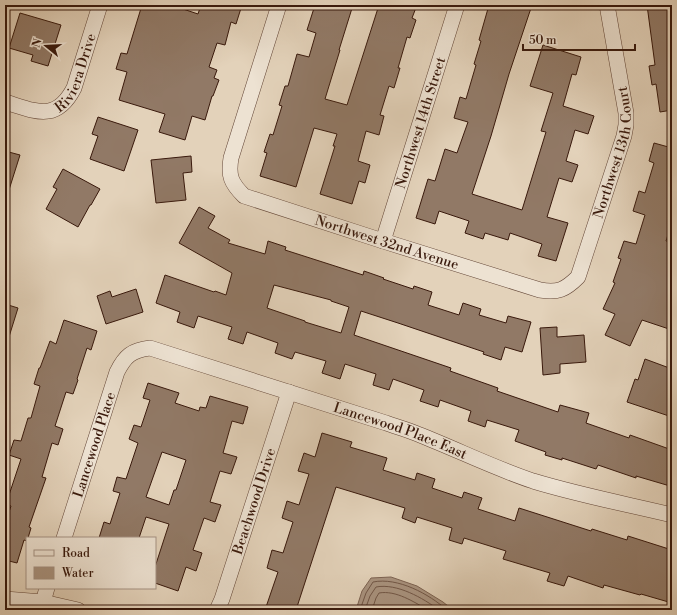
<svg xmlns="http://www.w3.org/2000/svg" width="677" height="615" viewBox="0 0 677 615" font-family="'Libre Bodoni',serif">
<style>
.water{fill:#a9937f;stroke:#7c6251}
.lines{fill:none;stroke-linecap:round;stroke-linejoin:round}
.shore{stroke:#715646;stroke-width:1}
.building{fill:#917966;stroke:#39190c;fill-rule:evenodd}
.minor-casing{stroke:#644738;stroke-width:16}
.minor{stroke:#ede2d2;stroke-width:15}
.labels{text-anchor:middle;stroke-width:3.5;stroke-linejoin:round;paint-order:stroke}
.street-label{font-size:14px;fill:#39190c;stroke:#ede2d2}
</style>
<rect width="100%" height="100%" fill="#e3d2ba"/>
<filter id="stains"><feTurbulence type="fractalNoise" baseFrequency=".005" numOctaves="4"/><feColorMatrix values="0 0 0 0 .2 0 0 0 0 .09 0 0 0 0 .02 0 0 0 .5 -.17"/></filter>
<radialGradient id="worn" r=".72"><stop offset=".6" stop-color="#630" stop-opacity="0"/><stop offset="1" stop-color="#630" stop-opacity=".3"/></radialGradient>
<path class="water" d="M391 577 417 586 443 602 453 610H356L362 591 371 578Z"/>
<g class="lines">
<g class="shore">
<path d="M360 610 366 593 373 582C398 577 429 594 447 610"/>
<path d="M365 610 370 596 376 587C397 583 423 598 439 610"/>
<path d="M372 610 376 598 379 593C396 590 414 602 428 610"/>
</g>
</g>
<g class="building">
<path d="M142 5H171L198 14 201 5H242L236 24 231 22 225 45 217 43 209 67 217 70 214 78 219 80 213 96H212L205 120 192 116 185 140 159 132 165 114 119 100 127 72 116 69 121 53 127 54Z"/>
<path d="M315 5H353L339 50H340L325 99 347 105 379 5H417L412 18 416 20 410 38 407 37 398 68H400L394 88 389 86 380 115 384 116 379 135 366 131 358 161 370 165 365 183 359 181 352 204 320 194 335 146H333L337 134 314 128 296 187 260 176 267 153 264 152 270 134 273 135 282 106 279 105 285 86H288L297 54 309 57 316 33 307 30Z"/>
<path d="M489 5H532L509 74 491 136 472 194 522 210 546 132 541 131 553 93 530 86 543 45 581 57 576 75 572 74 563 106 594 116 588 134 575 130 566 161 578 165 572 182 559 178 547 217 568 223 556 261 538 256 542 244 510 233 508 240 485 233 483 239 465 233 469 221 439 211 435 224 416 218 428 179 435 181 445 149 457 153 468 122 454 118 460 97 466 99 476 65 474 64 481 41 479 40Z"/>
<path d="M647 5H672V110L660 112 656 84 652 85 649 66 655 65Z"/>
<path d="M20 13 61 25 48 66 31 61 33 55 9 48Z"/>
<path d="M98 117 138 130 124 171 90 159 98 136 92 134Z"/>
<path d="M654 143 672 148V222L666 241 672 242V330L642 320 630 346 605 335 615 314 603 309 615 283 613 282 621 259 618 258 624 241 636 244 645 215 633 211 639 191 645 193 654 163 649 161Z"/>
<path d="M5 151 20 155 8 193H5Z"/>
<path d="M191 156 192 172 183 173 186 200 156 203 151 160Z"/>
<path d="M63 169 100 189 91 205H90L78 227 46 209 57 189 53 187Z"/>
<path d="M199 207 215 216 208 228 230 240 228 243 265 254 268 241 286 247 285 250 363 275 364 271 384 278 383 279 413 289 414 286 432 292 428 305 459 315 463 303 481 309 479 315 506 323 508 316 531 322 522 352 505 347 501 360 483 354 484 352 398 323 361 311 354 335 451 368 450 371 498 388 497 391 558 412 560 405 589 413 586 423 629 438 630 435 672 450V479L670 486 636 476V478L598 465 596 469 562 458V460L545 455 546 452 515 441 519 430 487 420 485 427 468 421 471 411 440 400 438 407 420 401 424 390 393 379 389 390 373 385 376 374 345 364 340 379 322 373 326 361 295 352 292 359 275 353 278 343 247 332 243 344 228 339 232 327 198 316 194 328 177 322 180 312 156 303 165 275 214 292 215 291 226 295 232 273 179 243ZM274 285 331 300V301L349 307 341 333 305 322V321L267 308Z"/>
<path d="M136 289 143 312 106 324 97 296 110 291 112 297Z"/>
<path d="M5 304 18 308 8 340H5Z"/>
<path d="M64 320 97 331 91 350 87 348 77 379 78 380 73 394 66 392 55 426 63 429 58 445 52 443 42 477 46 478 29 527 31 528 28 538H27V541L24 540 17 563 5 560V524L11 506 6 504 21 459 9 455 14 440 21 441 28 418H31L40 386 34 384 39 368H40L50 341 56 344Z"/>
<path d="M557 327V337L584 335 586 362 560 364V373L543 375 540 328Z"/>
<path d="M645 359 672 369V417L627 402 635 379 638 380Z"/>
<path d="M148 383 179 393 175 403 199 411 200 407 206 408 210 396 248 407 243 424 232 421 223 453 237 457 231 474 220 471 210 502 221 505 215 522 204 518 193 550 202 553 196 571 186 567 178 591 155 583V567L169 524 146 517 139 538H99L104 522 110 524 120 493 113 491 117 477 126 479 138 443 129 439 134 425 141 427 150 400 143 398ZM162 452 186 460 176 490H174L169 505 146 497Z"/>
<path d="M322 433 352 442 350 447 387 458 383 470 415 480 417 473 435 479 432 488 462 498 464 492 482 498 478 509 515 521 519 508 591 531 592 529 627 540 628 536 672 550V603L641 594 640 595 604 585 603 588 568 576 564 586 547 581 550 573 503 559 506 551 464 538 462 544 449 540 452 528 417 517 415 523 402 518 405 508 336 487 296 610H265L278 572 267 568 272 550 283 553 293 522 282 518 287 501 299 505 309 474 298 471 304 453 315 457Z"/>
</g>
<g class="lines">
<defs>
<g id="minor">
<path id="s1" d="M279 5 231 158C228 176 231 183 244 196L383 241 540 290C558 293 565 290 578 277L624 136 626 125V113L607 5"/>
<path id="s2" d="M5 102C35 111 56 123 74 88L100 5"/>
<path id="s3" d="M383 241 457 5"/>
<path id="s4" d="M64 538 117 372C125 356 132 350 150 348L386 423C397 427 409 430 420 435 458 450 494 468 533 481 579 495 626 504 672 515"/>
<path d="M5 599 43 602 78 610"/>
<path d="M43 602 47 588"/>
<path id="s5" d="M217 610 222 599 289 392"/>
</g>
</defs>
<use href="#minor" class="minor-casing"/>
<use href="#minor" class="minor"/>
</g>
<g class="labels">
<g class="street-label">
<text dy="5" stroke="none"><textPath href="#s2" startOffset="95">Riviera Drive</textPath></text>
<text dy="5" stroke="none"><textPath href="#s3" startOffset="124">Northwest 14th Street</textPath></text>
<text dy="5" stroke="none"><textPath href="#s1" startOffset="686">Northwest 13th Court</textPath></text>
<text dy="5" stroke="none"><textPath href="#s1" startOffset="353">Northwest 32nd Avenue</textPath></text>
<text dy="5" stroke="none"><textPath href="#s4" startOffset="481">Lancewood Place East</textPath></text>
<text dy="5" stroke="none"><textPath href="#s4" startOffset="98">Lancewood Place</textPath></text>
<text dy="5" stroke="none"><textPath href="#s5" startOffset="115">Beachwood Drive</textPath></text>
</g>
</g>
<rect width="677" height="615" fill="none" stroke="#e3d2ba" stroke-width="20"/>
<rect x="6" y="6" width="665" height="603" fill="none" stroke="#39190c" stroke-width="2"/>
<rect x="10" y="10" width="657" height="595" fill="none" stroke="#39190c"/>
<rect x="26" y="537" width="130" height="52" fill="#ede2d2" stroke="#a59283"/>
<rect x="34" y="550" width="20" height="6" fill="#ede2d2" stroke="#a59283"/>
<text x="62" y="557" font-size="12" fill="#39190c">Road</text>
<rect x="34" y="567" width="20" height="12" fill="#a9937f" stroke="#a59283"/>
<text x="62" y="577" font-size="12" fill="#39190c">Water</text>
<g transform="translate(46 46) rotate(288)" stroke="#ede2d2" stroke-width="3" paint-order="stroke">
<path d="M0-3L7 15L0 10L-7 15Z" fill="#39190c"/>
<text y="-6" font-size="11" font-weight="bold" text-anchor="middle" fill="#39190c">N</text>
</g>
<path d="M523 44v6h112v-6" fill="none" stroke="#39190c" stroke-width="2"/>
<text x="529" y="44" font-size="12" fill="#39190c" stroke="#ede2d2" stroke-width="3" paint-order="stroke">50 m</text>
<rect width="100%" height="100%" filter="url(#stains)"/>
<rect width="100%" height="100%" fill="url(#worn)"/>
</svg>
